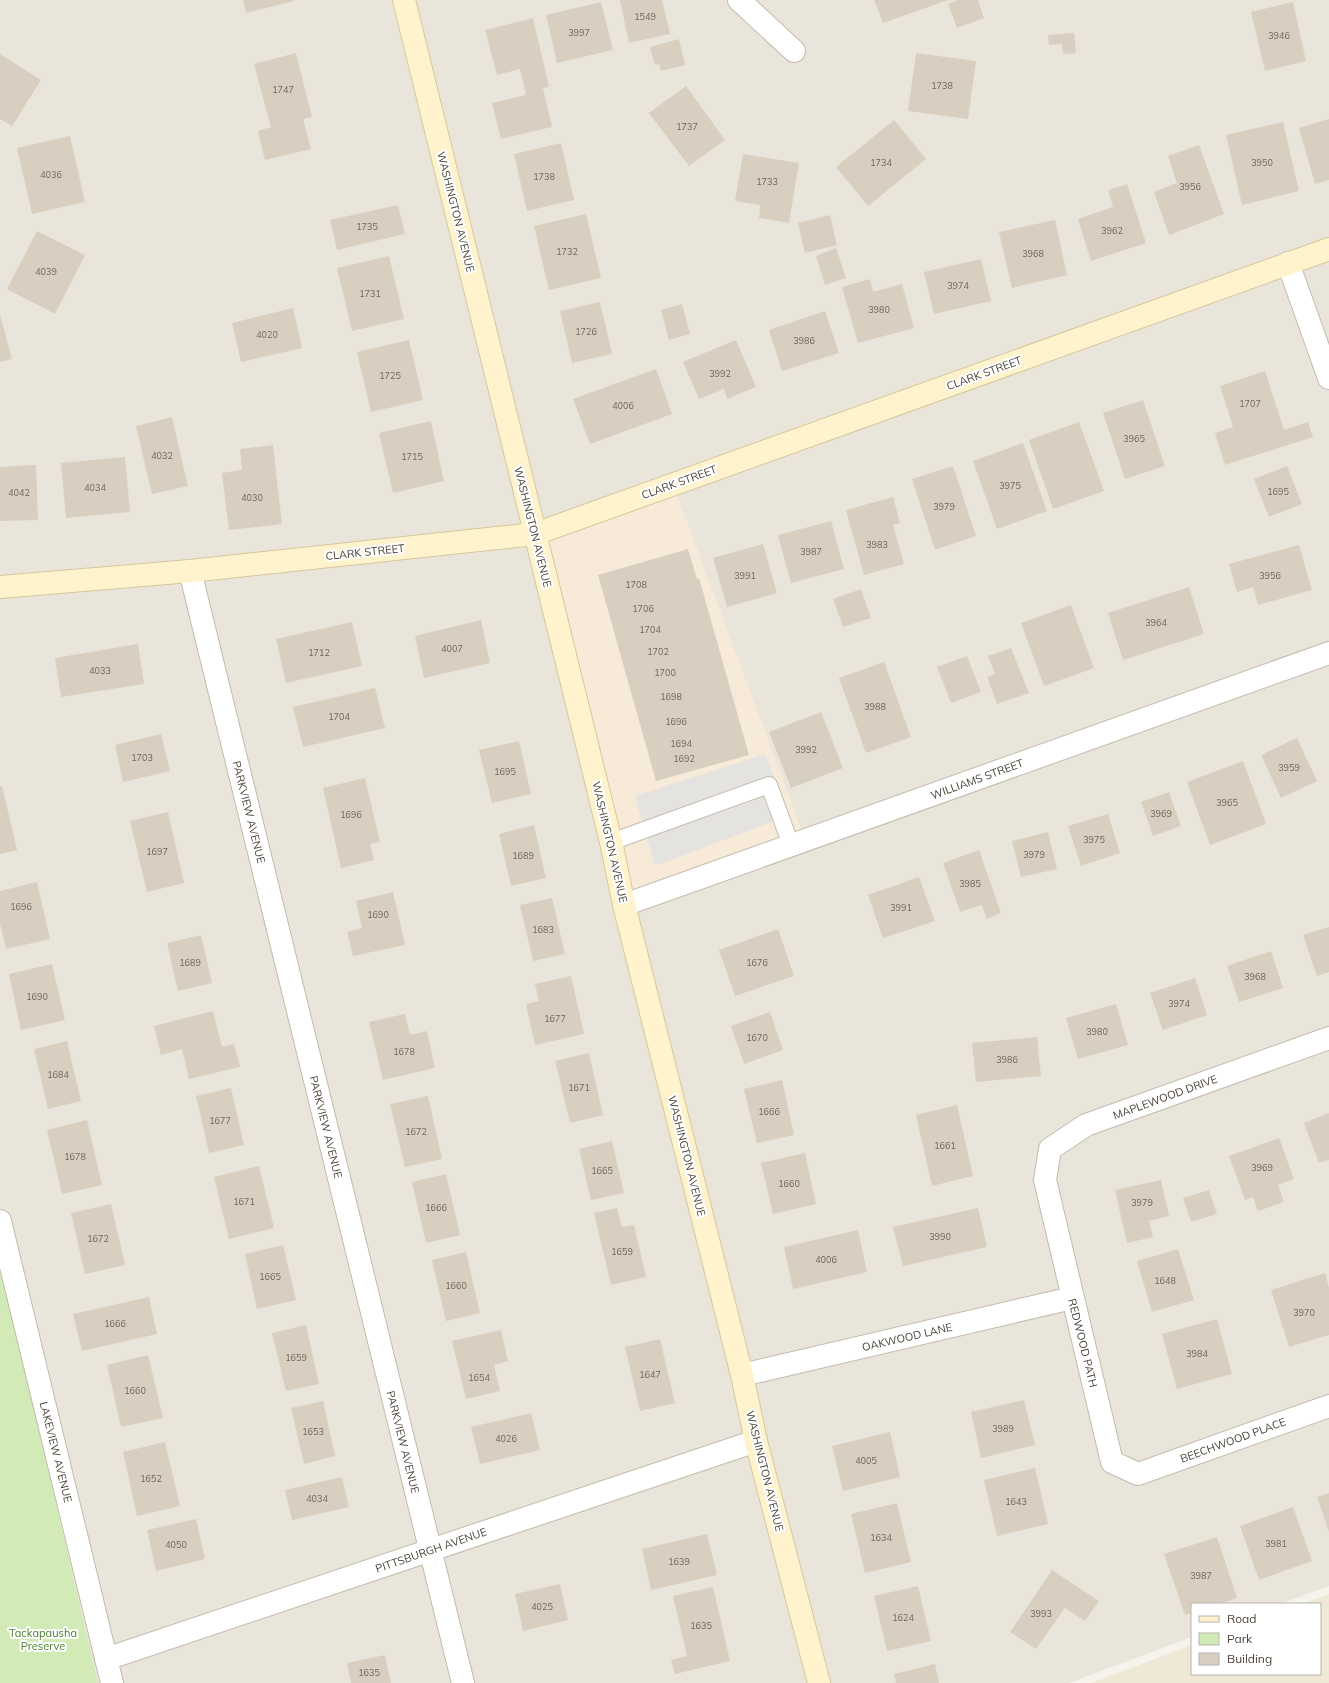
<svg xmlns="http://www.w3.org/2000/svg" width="1329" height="1683" viewBox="0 0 1329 1683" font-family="Mulish,sans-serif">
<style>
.residential{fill:#eae5da}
.commercial{fill:#f7ead8}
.education{fill:#efe8d6}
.green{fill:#d2eab5}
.parking{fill:#e5e3e0}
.building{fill:#d8cfc1}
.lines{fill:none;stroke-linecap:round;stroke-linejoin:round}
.lane-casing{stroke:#c2bbae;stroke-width:18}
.street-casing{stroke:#c2bbae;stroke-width:24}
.secondary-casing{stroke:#d6c79b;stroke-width:24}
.lane{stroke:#fff;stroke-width:16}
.street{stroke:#fff;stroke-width:22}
.secondary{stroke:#fff3cd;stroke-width:22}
.labels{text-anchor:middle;stroke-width:4;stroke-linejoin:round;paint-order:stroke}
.number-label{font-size:9px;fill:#6e675b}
.street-label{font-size:11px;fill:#4b4439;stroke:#fff}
.park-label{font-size:11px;fill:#4a7f2a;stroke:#fff}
</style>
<rect width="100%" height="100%" fill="#f6f3ec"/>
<path class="residential" d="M0 0H1329V1586L1280 1604H1192V1637L1069 1683H98L0 1263Z"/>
<path class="commercial" d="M675 490 803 833 628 896 543 539Z"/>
<path class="education" d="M1329 1594V1683H1091L1192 1645V1674H1320V1604H1302Z"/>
<path class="green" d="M0 1263 98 1683H0Z"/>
<path class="parking" d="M765 754 790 815 655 866 635 796Z"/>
<g class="building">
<path d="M243 0H294V1L246 13Z"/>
<path d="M620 0H662L670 34 629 43Z"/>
<path d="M874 0H948L883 23Z"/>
<path d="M958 0H978L984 18 957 28 948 4Z"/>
<path d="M601 2 613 50 557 63 546 15Z"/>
<path d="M1293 2 1306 61 1265 71 1251 12Z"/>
<path d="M533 18 549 87 543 88 552 127 501 139 492 103 526 95 520 69 497 75 485 30Z"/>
<path d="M1074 33 1076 53 1063 54 1062 44 1049 45 1048 35Z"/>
<path d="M679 39 685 65 661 71 659 64 655 65 650 47Z"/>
<path d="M296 53 312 117 303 119 311 149 265 160 258 131 271 127 254 64Z"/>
<path d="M916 53 976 61 968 119 908 111Z"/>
<path d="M0 54 41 80 12 126 0 119Z"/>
<path d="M686 86 725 140 689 166 649 113Z"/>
<path d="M1329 119V180L1315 184 1299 128Z"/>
<path d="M894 120 926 159 868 206 836 167Z"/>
<path d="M1283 122 1299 191 1242 205 1226 135Z"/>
<path d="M70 136 85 202 32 214 17 148Z"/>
<path d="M561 143 574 200 527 211 514 154Z"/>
<path d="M1199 145 1224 214 1169 235 1154 192 1177 183 1168 156Z"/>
<path d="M743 154 799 163 789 223 759 218 760 205 735 201Z"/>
<path d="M1127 184 1146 243 1091 261 1078 219 1113 207 1108 190Z"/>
<path d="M398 205 405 234 337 250 330 220Z"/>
<path d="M586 214 601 278 549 290 534 226Z"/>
<path d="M830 215 837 245 805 253 798 223Z"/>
<path d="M1055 220 1067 275 1012 288 999 232Z"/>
<path d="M37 231 85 255 55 314 7 289Z"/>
<path d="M836 248 846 278 825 285 816 256Z"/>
<path d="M389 256 404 319 352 331 337 268Z"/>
<path d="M981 259 991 301 934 314 924 272Z"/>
<path d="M870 279 873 292 902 284 914 328 858 343 842 287Z"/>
<path d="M600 302 612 354 572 363 560 311Z"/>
<path d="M682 304 690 334 669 340 661 310Z"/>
<path d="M293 308 302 348 241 362 232 323Z"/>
<path d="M825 311 839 353 782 371 769 330Z"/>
<path d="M0 315 12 359 0 362Z"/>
<path d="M409 340 423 400 371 412 357 352Z"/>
<path d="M736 340 756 387 727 399 724 389 699 399 683 362Z"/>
<path d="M656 369 672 414 590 444 573 399Z"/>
<path d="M1265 371 1284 430 1308 422 1313 437 1225 465 1215 433 1233 427 1220 386Z"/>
<path d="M1143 400 1165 466 1125 479 1103 413Z"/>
<path d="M172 417 188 486 152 494 136 426Z"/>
<path d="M431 421 444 481 393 493 379 433Z"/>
<path d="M1079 422 1104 491 1053 509 1029 440Z"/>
<path d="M1023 443 1047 511 997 529 973 461Z"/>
<path d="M273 445 282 524 229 530 222 473 242 470 240 449Z"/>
<path d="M125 457 130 512 66 518 61 463Z"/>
<path d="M36 465 38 520 0 521V467Z"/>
<path d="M953 466 976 536 935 550 912 479Z"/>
<path d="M1287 466 1302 504 1269 517 1254 479Z"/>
<path d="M893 497 900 523 893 525 904 564 864 575 846 510Z"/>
<path d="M831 521 844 569 791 583 778 535Z"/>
<path d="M763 544 777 593 727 607 713 558Z"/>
<path d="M1299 545 1312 590 1258 605 1253 587 1237 592 1229 564Z"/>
<path d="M688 549 697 579 699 578 749 755 656 781 598 575Z"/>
<path d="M1189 587 1204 634 1123 660 1108 613Z"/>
<path d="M861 589 871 618 843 627 833 599Z"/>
<path d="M1071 605 1094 668 1044 686 1021 623Z"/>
<path d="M481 620 490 663 424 678 415 636Z"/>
<path d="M352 622 362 666 286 683 276 639Z"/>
<path d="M138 644 144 684 61 697 55 658Z"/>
<path d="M1011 648 1029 693 997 704 987 677 995 674 988 656Z"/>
<path d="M967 656 981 692 951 703 937 667Z"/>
<path d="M884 662 911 737 866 753 839 678Z"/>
<path d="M375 688 385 728 303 747 293 707Z"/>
<path d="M821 712 843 768 791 788 769 732Z"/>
<path d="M161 734 170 771 123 782 115 745Z"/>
<path d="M1297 738 1317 781 1281 798 1261 755Z"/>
<path d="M519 741 531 794 492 803 479 750Z"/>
<path d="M1243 761 1266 824 1210 845 1187 782Z"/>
<path d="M365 778 380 842 370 844 374 860 341 868 323 788Z"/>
<path d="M0 786H2L17 850 0 854Z"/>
<path d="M1169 792 1181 826 1153 836 1141 802Z"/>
<path d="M168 812 184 883 147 892 130 821Z"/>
<path d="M1108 814 1120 853 1081 866 1068 826Z"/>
<path d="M534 825 546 878 511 886 499 834Z"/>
<path d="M1048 832 1057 869 1021 877 1012 841Z"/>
<path d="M979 850 1001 913 987 919 982 905 960 912 943 863Z"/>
<path d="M919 877 935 921 883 938 868 895Z"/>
<path d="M37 882 50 939 6 949 0 924V891Z"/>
<path d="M393 892 405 945 353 956 347 932 362 928 356 901Z"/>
<path d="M552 898 565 954 533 961 520 905Z"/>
<path d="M1329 927V972L1317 976 1303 935Z"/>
<path d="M778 929 794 976 735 996 719 950Z"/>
<path d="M201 935 212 983 178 991 167 943Z"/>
<path d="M1271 951 1283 988 1239 1002 1227 966Z"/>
<path d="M52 964 65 1020 21 1030 9 974Z"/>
<path d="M571 976 584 1034 535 1045 526 1004 539 1001 535 984Z"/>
<path d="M1195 978 1207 1015 1163 1030 1150 993Z"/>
<path d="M1116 1004 1128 1045 1078 1059 1066 1018Z"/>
<path d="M213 1011 222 1047 234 1044 240 1067 189 1079 182 1049 161 1055 154 1026Z"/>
<path d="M770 1012 783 1050 744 1064 731 1026Z"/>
<path d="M405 1014 410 1035 427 1031 435 1068 383 1080 369 1022Z"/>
<path d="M1037 1037 1041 1076 976 1082 972 1043Z"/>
<path d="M67 1041 81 1101 48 1109 34 1049Z"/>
<path d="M589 1053 603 1115 570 1123 555 1061Z"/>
<path d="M782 1080 794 1135 757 1143 744 1089Z"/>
<path d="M231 1088 244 1145 209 1153 196 1096Z"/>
<path d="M428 1096 442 1159 405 1167 390 1104Z"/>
<path d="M957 1105 973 1176 932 1186 916 1115Z"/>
<path d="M1329 1113V1160L1319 1163 1304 1123Z"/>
<path d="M87 1120 102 1185 62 1194 47 1130Z"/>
<path d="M1279 1138 1294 1179 1278 1185 1284 1202 1258 1211 1253 1197 1245 1200 1229 1156Z"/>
<path d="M612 1141 624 1193 591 1200 579 1149Z"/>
<path d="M805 1153 816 1204 773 1214 761 1163Z"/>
<path d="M259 1166 274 1228 229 1239 214 1177Z"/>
<path d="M446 1174 460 1235 426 1243 412 1182Z"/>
<path d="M1161 1180 1169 1216 1149 1221 1153 1237 1127 1243 1115 1190Z"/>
<path d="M1209 1190 1217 1214 1191 1222 1183 1198Z"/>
<path d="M111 1204 125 1265 85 1274 71 1213Z"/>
<path d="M617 1208 622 1227 634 1225 646 1277 611 1285 594 1213Z"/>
<path d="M978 1208 987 1247 903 1266 893 1227Z"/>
<path d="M858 1230 867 1272 793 1289 784 1247Z"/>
<path d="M283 1245 296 1300 257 1309 245 1254Z"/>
<path d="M1178 1249 1194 1300 1152 1312 1137 1261Z"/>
<path d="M466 1252 480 1313 446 1321 432 1260Z"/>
<path d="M1325 1273 1329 1288V1335L1289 1347 1271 1290Z"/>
<path d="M149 1297 157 1334 82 1351 73 1314Z"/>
<path d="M1217 1319 1232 1374 1177 1389 1162 1334Z"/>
<path d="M306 1325 319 1384 286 1391 272 1333Z"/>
<path d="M501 1330 508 1361 494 1365 500 1391 466 1399 452 1341Z"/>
<path d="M660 1339 675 1403 640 1411 625 1347Z"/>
<path d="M148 1355 163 1418 121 1427 107 1365Z"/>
<path d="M1024 1400 1035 1445 981 1458 971 1412Z"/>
<path d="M323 1401 335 1456 304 1464 291 1408Z"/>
<path d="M531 1413 540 1450 480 1464 471 1427Z"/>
<path d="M890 1432 900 1477 843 1491 832 1446Z"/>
<path d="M165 1442 180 1506 137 1516 123 1452Z"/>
<path d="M1035 1468 1048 1524 997 1536 984 1480Z"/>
<path d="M342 1477 349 1507 292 1520 285 1490Z"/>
<path d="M1329 1493V1532L1317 1497Z"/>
<path d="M897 1503 911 1562 865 1573 851 1514Z"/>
<path d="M1293 1507 1312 1561 1259 1580 1240 1526Z"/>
<path d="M196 1519 205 1559 156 1571 147 1530Z"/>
<path d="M707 1534 717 1575 651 1590 642 1549Z"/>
<path d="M1217 1537 1237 1598 1219 1604H1192V1613L1185 1615 1164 1554Z"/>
<path d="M1052 1570 1099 1601 1085 1621 1065 1608 1036 1649 1010 1632Z"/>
<path d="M560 1584 568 1620 523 1631 515 1594Z"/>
<path d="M918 1586 931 1641 887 1651 874 1596Z"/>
<path d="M713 1587 730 1661 675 1674 671 1660 687 1656 673 1596Z"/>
<path d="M385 1655 391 1683H351L347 1663Z"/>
<path d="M935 1664 939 1683H896L894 1674Z"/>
</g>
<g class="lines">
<defs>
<path id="lane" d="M611 842 769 785 791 845"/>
<g id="street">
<path d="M739 0 794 51"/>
<path d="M1288 263 1329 378"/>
<path d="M190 571 463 1683"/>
<path d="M624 905 1329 653"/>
<path d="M1329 1038 1086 1125 1050 1149 1045 1180 1112 1462 1138 1474 1329 1406"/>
<path d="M0 1221 112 1683"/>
<path d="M742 1375 1072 1298"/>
<path d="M106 1659 756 1441"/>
</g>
<g id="secondary">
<path d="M404 0 611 842 624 905 742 1375 756 1441 819 1683"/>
<path d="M0 587 190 571 535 534 1329 249"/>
</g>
</defs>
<use href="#lane" class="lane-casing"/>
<use href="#street" class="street-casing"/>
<use href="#secondary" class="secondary-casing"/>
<use href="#lane" class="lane"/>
<use href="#street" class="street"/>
<use href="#secondary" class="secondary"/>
</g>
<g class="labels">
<g class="number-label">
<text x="645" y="20">1549</text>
<text x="579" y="36">3997</text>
<text x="1279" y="39">3946</text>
<text x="942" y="89">1738</text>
<text x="283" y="93">1747</text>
<text x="687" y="130">1737</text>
<text x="881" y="166">1734</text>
<text x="1262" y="166">3950</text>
<text x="51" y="178">4036</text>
<text x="544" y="180">1738</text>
<text x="767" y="185">1733</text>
<text x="1190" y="190">3956</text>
<text x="367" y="230">1735</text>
<text x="1112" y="234">3962</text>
<text x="567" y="255">1732</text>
<text x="1033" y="257">3968</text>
<text x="46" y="275">4039</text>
<text x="958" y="289">3974</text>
<text x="370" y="297">1731</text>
<text x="879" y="313">3980</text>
<text x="586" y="335">1726</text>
<text x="267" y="338">4020</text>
<text x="804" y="344">3986</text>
<text x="720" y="377">3992</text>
<text x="390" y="379">1725</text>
<text x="1250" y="407">1707</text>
<text x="623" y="409">4006</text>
<text x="1134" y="442">3965</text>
<text x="162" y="459">4032</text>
<text x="412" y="460">1715</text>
<text x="1010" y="489">3975</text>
<text x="95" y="491">4034</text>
<text x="1278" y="495">1695</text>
<text x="19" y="496">4042</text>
<text x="252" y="501">4030</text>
<text x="944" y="510">3979</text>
<text x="877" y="548">3983</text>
<text x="811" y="555">3987</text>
<text x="745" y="579">3991</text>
<text x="1270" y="579">3956</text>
<text x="636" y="588">1708</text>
<text x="643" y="612">1706</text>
<text x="1156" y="626">3964</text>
<text x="650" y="633">1704</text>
<text x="452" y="652">4007</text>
<text x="658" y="655">1702</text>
<text x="319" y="656">1712</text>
<text x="100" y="674">4033</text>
<text x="665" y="676">1700</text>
<text x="671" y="700">1698</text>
<text x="875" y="710">3988</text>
<text x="339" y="720">1704</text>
<text x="676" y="725">1696</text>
<text x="681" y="747">1694</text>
<text x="806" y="753">3992</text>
<text x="142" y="761">1703</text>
<text x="684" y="762">1692</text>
<text x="1289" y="771">3959</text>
<text x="505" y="775">1695</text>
<text x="1227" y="806">3965</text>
<text x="1161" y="817">3969</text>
<text x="351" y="818">1696</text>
<text x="1094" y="843">3975</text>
<text x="157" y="855">1697</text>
<text x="1034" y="858">3979</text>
<text x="523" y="859">1689</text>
<text x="970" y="887">3985</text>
<text x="21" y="910">1696</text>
<text x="901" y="911">3991</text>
<text x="378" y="918">1690</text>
<text x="543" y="933">1683</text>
<text x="190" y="966">1689</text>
<text x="757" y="966">1676</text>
<text x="1255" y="980">3968</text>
<text x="37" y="1000">1690</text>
<text x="1179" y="1007">3974</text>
<text x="555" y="1022">1677</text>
<text x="1097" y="1035">3980</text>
<text x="757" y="1041">1670</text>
<text x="404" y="1055">1678</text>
<text x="1007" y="1063">3986</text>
<text x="58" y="1078">1684</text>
<text x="579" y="1091">1671</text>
<text x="769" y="1115">1666</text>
<text x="220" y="1124">1677</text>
<text x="416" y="1135">1672</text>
<text x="945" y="1149">1661</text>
<text x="75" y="1160">1678</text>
<text x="1262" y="1171">3969</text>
<text x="602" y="1174">1665</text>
<text x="789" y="1187">1660</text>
<text x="244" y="1205">1671</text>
<text x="1142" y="1206">3979</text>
<text x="436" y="1211">1666</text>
<text x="940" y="1240">3990</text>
<text x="98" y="1242">1672</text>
<text x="622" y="1255">1659</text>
<text x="826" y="1263">4006</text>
<text x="270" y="1280">1665</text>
<text x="1165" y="1284">1648</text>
<text x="456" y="1289">1660</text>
<text x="1304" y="1316">3970</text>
<text x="115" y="1327">1666</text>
<text x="1197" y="1357">3984</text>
<text x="296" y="1361">1659</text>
<text x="650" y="1378">1647</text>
<text x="479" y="1381">1654</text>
<text x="135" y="1394">1660</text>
<text x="1003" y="1432">3989</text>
<text x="313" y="1435">1653</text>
<text x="506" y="1442">4026</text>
<text x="866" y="1464">4005</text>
<text x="151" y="1482">1652</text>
<text x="317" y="1502">4034</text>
<text x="1016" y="1505">1643</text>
<text x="881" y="1541">1634</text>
<text x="1276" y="1547">3981</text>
<text x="176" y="1548">4050</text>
<text x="679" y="1565">1639</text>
<text x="1201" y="1579">3987</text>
<text x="542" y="1610">4025</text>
<text x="1041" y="1617">3993</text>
<text x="903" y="1621">1624</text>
<text x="701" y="1629">1635</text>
<text x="369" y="1676">1635</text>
</g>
<g class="street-label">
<text transform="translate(456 212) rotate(76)" y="4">WASHINGTON AVENUE</text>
<text transform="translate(984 373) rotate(-20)" y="4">CLARK STREET</text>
<text transform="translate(679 482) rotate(-20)" y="4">CLARK STREET</text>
<text transform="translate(533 527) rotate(76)" y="4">WASHINGTON AVENUE</text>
<text transform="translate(365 552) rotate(-6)" y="4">CLARK STREET</text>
<text transform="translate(977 779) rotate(-20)" y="4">WILLIAMS STREET</text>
<text transform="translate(249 812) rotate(76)" y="4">PARKVIEW AVENUE</text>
<text transform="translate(610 842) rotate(77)" y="4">WASHINGTON AVENUE</text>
<text transform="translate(1165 1097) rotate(-20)" y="4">MAPLEWOOD DRIVE</text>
<text transform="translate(326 1127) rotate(76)" y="4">PARKVIEW AVENUE</text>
<text transform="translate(687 1156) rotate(76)" y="4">WASHINGTON AVENUE</text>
<text transform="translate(907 1337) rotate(-13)" y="4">OAKWOOD LANE</text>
<text transform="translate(1083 1343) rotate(76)" y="4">REDWOOD PATH</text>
<text transform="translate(1233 1440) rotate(-20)" y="4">BEECHWOOD PLACE</text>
<text transform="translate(403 1442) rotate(76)" y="4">PARKVIEW AVENUE</text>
<text transform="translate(56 1452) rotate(76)" y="4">LAKEVIEW AVENUE</text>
<text transform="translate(765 1471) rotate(76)" y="4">WASHINGTON AVENUE</text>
<text transform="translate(431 1550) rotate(-19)" y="4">PITTSBURGH AVENUE</text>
</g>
<g class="park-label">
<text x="43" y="1637">Tackapausha<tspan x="43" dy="13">Preserve</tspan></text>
</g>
</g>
<rect x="1191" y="1603" width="130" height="72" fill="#ffffff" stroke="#b7b4b0"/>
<rect x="1199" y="1616" width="20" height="6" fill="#fff3cd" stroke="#b7b4b0"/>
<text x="1227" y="1623" font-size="12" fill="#4b4439">Road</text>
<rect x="1199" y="1633" width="20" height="12" fill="#d2eab5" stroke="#b7b4b0"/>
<text x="1227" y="1643" font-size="12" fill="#4b4439">Park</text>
<rect x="1199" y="1653" width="20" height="12" fill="#d8cfc1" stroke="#b7b4b0"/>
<text x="1227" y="1663" font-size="12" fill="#4b4439">Building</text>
</svg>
